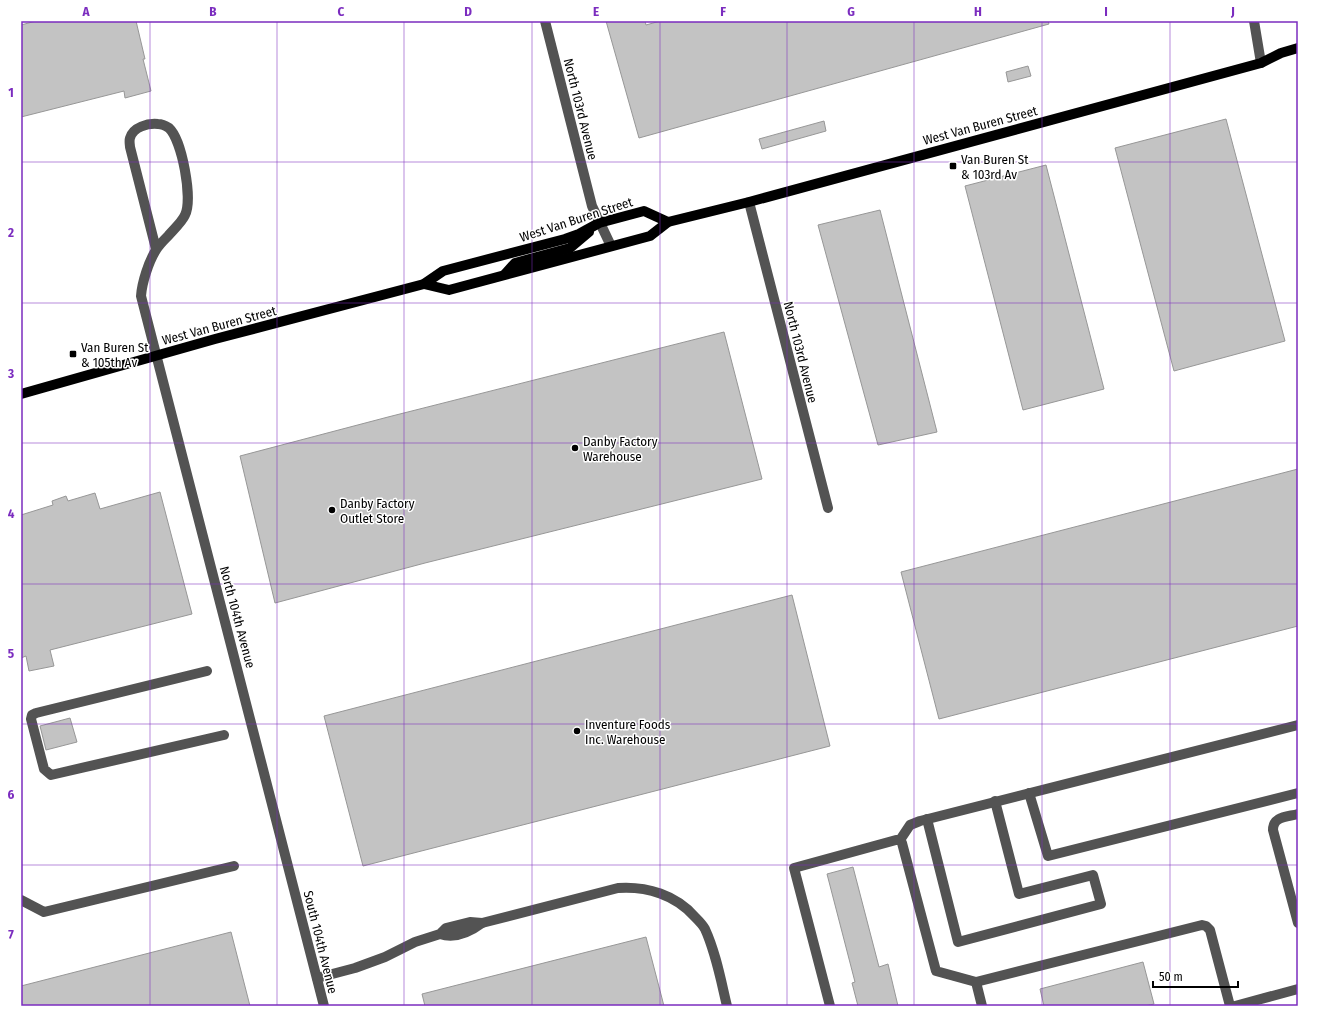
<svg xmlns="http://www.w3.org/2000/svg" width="1319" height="1027" viewBox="0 0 1319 1027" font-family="'Fira Sans Condensed',sans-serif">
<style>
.building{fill:#c3c3c3;stroke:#979797}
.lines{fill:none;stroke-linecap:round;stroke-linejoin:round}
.minor{stroke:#535353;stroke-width:10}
.major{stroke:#000;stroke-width:10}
.grid{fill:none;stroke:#7b2cbf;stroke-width:1;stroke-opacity:0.55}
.poi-dot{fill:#000;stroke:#fff;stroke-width:1.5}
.labels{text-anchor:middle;stroke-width:3;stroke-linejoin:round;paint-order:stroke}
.street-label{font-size:13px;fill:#000;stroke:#fff}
.poi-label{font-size:13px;fill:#000;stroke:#fff;text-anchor:start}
.neatline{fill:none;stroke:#7b2cbf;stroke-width:1.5}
.grid-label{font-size:13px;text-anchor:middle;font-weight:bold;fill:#7b2cbf}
</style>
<rect width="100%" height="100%" fill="#fff"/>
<g class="building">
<path d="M36 21H136L145 59H143L151 91 125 98 124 91 21 117V25Z"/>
<path d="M606 21H645L646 25 660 21H1048L1049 24 639 138Z"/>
<path d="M1028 66 1031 76 1008 82 1006 72Z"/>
<path d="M1226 119 1285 341 1174 371 1115 148Z"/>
<path d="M824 121 826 131 762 149 759 139Z"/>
<path d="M1046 165 1104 389 1023 410 965 186Z"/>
<path d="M880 210 937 432 878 445 818 225Z"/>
<path d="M724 332 762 479 425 563 275 603 240 456 388 417Z"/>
<path d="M1298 469V626L939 719 901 572Z"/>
<path d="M160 492 192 614 50 650 54 666 29 671 26 656 21 658V515L53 505 52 501 66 496 68 501 95 493 100 509Z"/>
<path d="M792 595 830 746 363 866 324 716Z"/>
<path d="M70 718 77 742 46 750 40 726Z"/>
<path d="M853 867 879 967 888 964 898 1006H858L852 983 855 982 827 874Z"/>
<path d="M231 932 250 1006H21V986Z"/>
<path d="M646 937 664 1006H425L422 994Z"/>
<path d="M1143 962 1154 1004 1145 1006H1044L1040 989Z"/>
</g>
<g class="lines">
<g class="minor">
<path d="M545 21 592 206 611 246"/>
<path d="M1254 21 1261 63"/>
<path d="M749 202 828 508"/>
<path d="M156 249 130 147C130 145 129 141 130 138 133 127 148 123 158 124 161 124 166 126 169 128 182 140 193 199 185 215 182 222 173 230 168 236 164 240 159 245 156 250 149 261 142 282 141 296L324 1006"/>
<path d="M207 671 36 713 32 715 31 719 44 769 51 775 224 735"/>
<path d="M1029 793 1048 856 1298 793"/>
<path d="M1298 814C1287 817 1273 816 1273 830L1298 923"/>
<path d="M927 819 958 942 1101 904 1093 875 1019 894 995 801"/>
<path d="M900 840 910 825 920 821 1298 725"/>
<path d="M21 900 44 912 234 866"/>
<path d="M482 923 618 888C647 886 676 895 695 917 699 921 703 925 705 929 716 953 721 981 727 1006"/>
<path d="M317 978 355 968 385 957 415 942 440 934 446 928 470 922 482 923C470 932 455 939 440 934"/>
<path d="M976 982 1202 925 1206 926 1210 930 1230 1006"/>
<path d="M830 1006 794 868 896 840H900L902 843 936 971 976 982 982 1006"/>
<path d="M1235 1006 1298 989"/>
</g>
<g class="major">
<path d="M505 274 515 263 570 248 589 232"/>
<path d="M424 284 449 290 650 236 668 222 749 202 1261 63 1281 53 1298 48"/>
<path d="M21 394 215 339 424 284 443 271 565 239 579 234 599 223 644 211 668 222"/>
</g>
</g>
<path class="grid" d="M150 21V1006M277 21V1006M404 21V1006M532 21V1006M660 21V1006M787 21V1006M914 21V1006M1042 21V1006M1170 21V1006M21 162H1298M21 303H1298M21 443H1298M21 584H1298M21 724H1298M21 865H1298"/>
<g class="poi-dot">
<rect x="949" y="162" width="8" height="8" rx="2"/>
<rect x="69" y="350" width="8" height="8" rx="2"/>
<circle cx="575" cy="448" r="4"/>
<circle cx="332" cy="510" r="4"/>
<circle cx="577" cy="731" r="4"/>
</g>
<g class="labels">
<g class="street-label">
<text transform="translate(581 109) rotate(76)" y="5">North 103rd Avenue</text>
<text transform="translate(980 125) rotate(-15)" y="5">West Van Buren Street</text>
<text transform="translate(576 219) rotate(-18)" y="5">West Van Buren Street</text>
<text transform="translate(219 325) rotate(-15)" y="5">West Van Buren Street</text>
<text transform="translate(801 352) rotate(76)" y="5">North 103rd Avenue</text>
<text transform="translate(238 617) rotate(75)" y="5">North 104th Avenue</text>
<text transform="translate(321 942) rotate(76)" y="5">South 104th Avenue</text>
</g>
<g class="poi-label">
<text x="961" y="164">Van Buren St<tspan x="961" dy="15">&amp; 103rd Av</tspan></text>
<text x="81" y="352">Van Buren St<tspan x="81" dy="15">&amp; 105th Av</tspan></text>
<text x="583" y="446">Danby Factory<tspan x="583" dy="15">Warehouse</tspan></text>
<text x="340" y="508">Danby Factory<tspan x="340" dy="15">Outlet Store</tspan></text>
<text x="585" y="729">Inventure Foods<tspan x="585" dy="15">Inc. Warehouse</tspan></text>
</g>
</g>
<rect width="1319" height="1027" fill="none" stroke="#ffffff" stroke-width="44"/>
<path d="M1153 981v6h85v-6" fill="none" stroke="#000000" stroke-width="2"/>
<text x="1159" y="981" font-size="12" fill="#000000" stroke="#ffffff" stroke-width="3" paint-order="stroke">50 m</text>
<rect x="22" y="22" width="1275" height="983" class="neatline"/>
<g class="grid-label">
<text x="86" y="16">A</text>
<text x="213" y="16">B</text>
<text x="341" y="16">C</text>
<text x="468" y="16">D</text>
<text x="596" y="16">E</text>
<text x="723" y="16">F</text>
<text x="851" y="16">G</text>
<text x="978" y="16">H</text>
<text x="1106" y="16">I</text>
<text x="1233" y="16">J</text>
<text x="11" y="97">1</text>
<text x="11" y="237">2</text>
<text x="11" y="378">3</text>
<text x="11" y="518">4</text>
<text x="11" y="658">5</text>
<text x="11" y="799">6</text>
<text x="11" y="939">7</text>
</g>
</svg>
